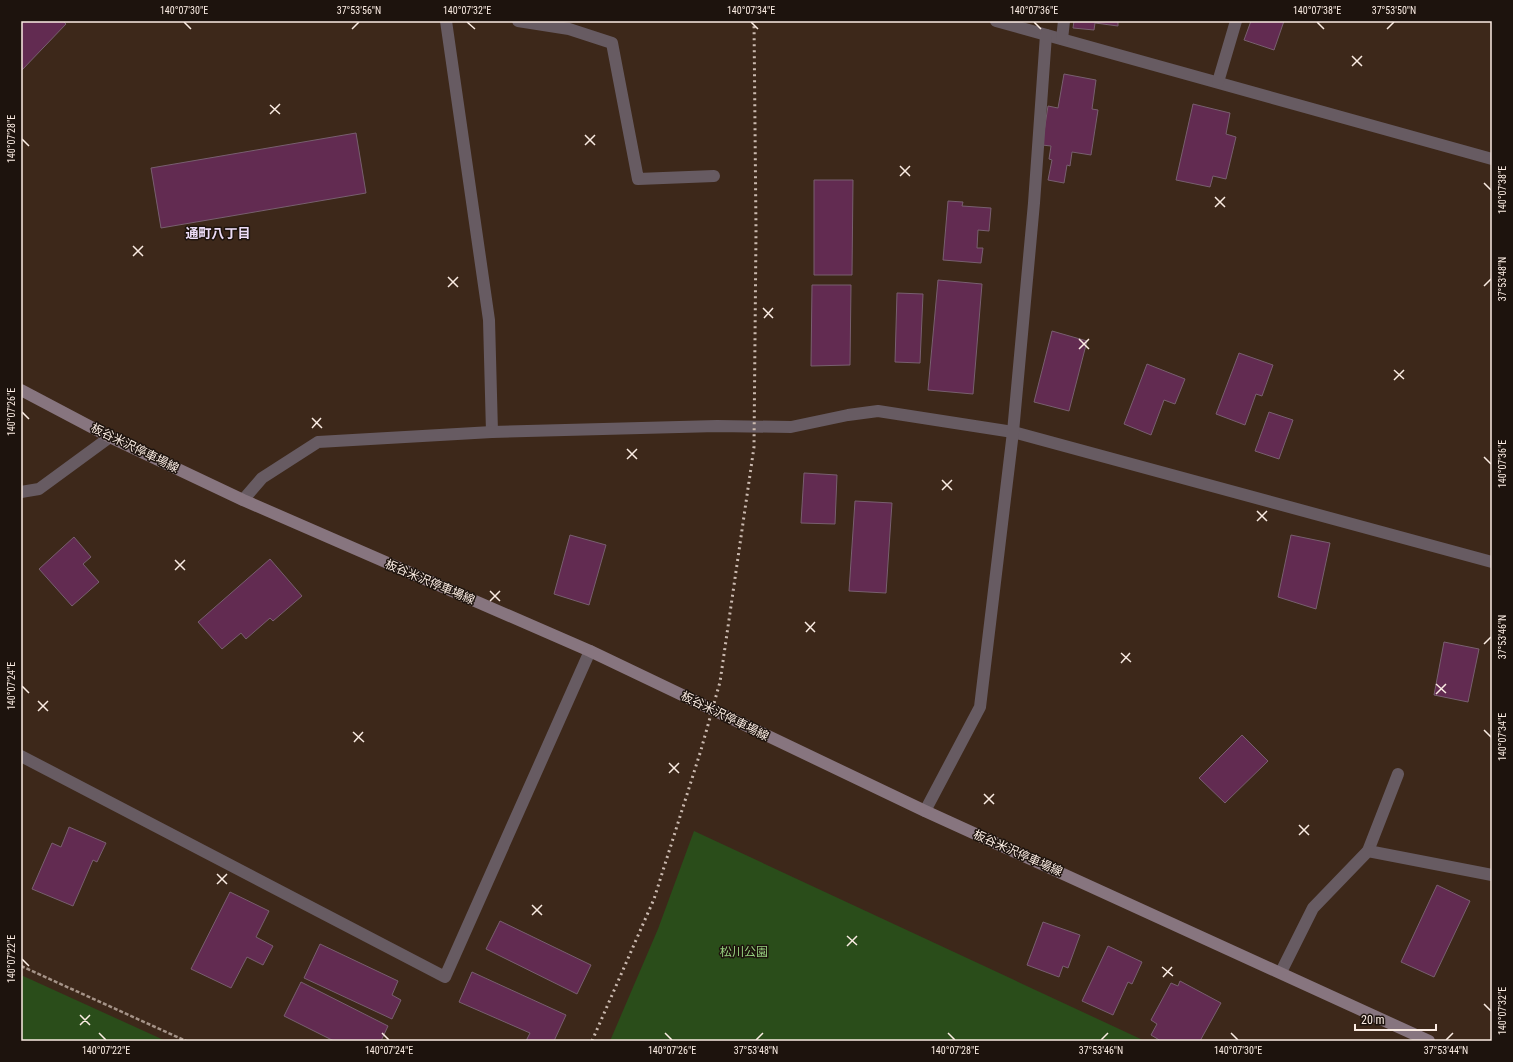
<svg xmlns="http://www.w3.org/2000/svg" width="1513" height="1062" viewBox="0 0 1513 1062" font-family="'Roboto Condensed','Noto Sans JP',sans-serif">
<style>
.green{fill:#2a4d1a}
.building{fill:#622b51;stroke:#785f6f}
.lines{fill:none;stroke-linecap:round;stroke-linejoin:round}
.path{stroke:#a59388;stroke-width:2.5;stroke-dasharray:4 2;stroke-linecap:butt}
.lane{stroke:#675b62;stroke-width:12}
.street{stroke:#675b62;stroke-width:12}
.secondary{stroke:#87757f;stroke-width:12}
.rail{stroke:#cbbab0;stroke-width:3;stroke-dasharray:2 4;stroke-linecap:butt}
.ticks{fill:none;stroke:#fbece3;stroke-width:1.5}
.labels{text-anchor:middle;stroke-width:3;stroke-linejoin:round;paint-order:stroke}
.street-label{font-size:12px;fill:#fbece3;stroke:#1d130d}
.park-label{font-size:12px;fill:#97d180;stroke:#1d130d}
.neighbourhood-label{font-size:13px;font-weight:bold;fill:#edddf8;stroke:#1d130d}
.neatline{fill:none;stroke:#fbece3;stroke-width:1.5}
.ticks-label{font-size:10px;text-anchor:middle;fill:#fbece3}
</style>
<rect width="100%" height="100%" fill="#3d281a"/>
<g class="green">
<path d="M694 831 1145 1041H610L658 929Z"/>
<path d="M21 975 166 1041H21Z"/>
</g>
<g class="building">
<path d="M21 21H63L66 24 21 71Z"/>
<path d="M1074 21H1118V26L1095 23 1094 30 1073 28Z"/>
<path d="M1251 21H1284L1274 50 1244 40Z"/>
<path d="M1064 74 1096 80 1092 109 1098 110 1091 155 1072 152 1070 166 1067 165 1064 183 1048 180 1052 160 1049 159 1051 146 1042 145 1048 106 1058 108Z"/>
<path d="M1193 104 1230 113 1226 134 1236 137 1226 179 1213 176 1210 187 1176 180Z"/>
<path d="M356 133 366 193 161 228 151 168Z"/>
<path d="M814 180H853L852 275H814Z"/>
<path d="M948 201 963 202 962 206 991 208 989 231 978 230 977 248H983L981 263 943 260Z"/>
<path d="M938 280 982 284 973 394 928 390Z"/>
<path d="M812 285H851L850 365 811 366Z"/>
<path d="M897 293 923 294 920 363 895 362Z"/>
<path d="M1052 331 1087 341 1069 411 1034 402Z"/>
<path d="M1239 353 1273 365 1262 396 1256 394 1245 425 1216 414Z"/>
<path d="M1147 364 1185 379 1175 404 1164 400 1151 435 1124 424Z"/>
<path d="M1269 412 1293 420 1279 459 1255 451Z"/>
<path d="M804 473 837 475 835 524 801 523Z"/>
<path d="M855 501 892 503 886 593 849 591Z"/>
<path d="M570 535 606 545 589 605 554 594Z"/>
<path d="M1291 535 1330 543 1316 609 1278 597Z"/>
<path d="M74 537 91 557 83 564 99 582 72 606 39 569Z"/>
<path d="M270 559 302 596 273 621 270 618 246 639 241 633 222 649 198 622Z"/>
<path d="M1444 642 1479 649 1468 702 1434 695Z"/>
<path d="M1242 735 1268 761 1225 803 1199 778Z"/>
<path d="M69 827 106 843 97 862 93 860 73 906 32 889 52 843 61 847Z"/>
<path d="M1437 885 1470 901 1434 977 1401 962Z"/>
<path d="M230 892 269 911 256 937 273 946 263 965 247 957 231 988 191 969Z"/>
<path d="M500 921 591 965 577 994 486 949Z"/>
<path d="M1043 922 1080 935 1068 968 1063 966 1059 977 1027 965Z"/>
<path d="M320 944 398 981 392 995 401 1000 392 1019 304 978Z"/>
<path d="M1108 946 1142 962 1132 984 1128 982 1113 1015 1082 1001Z"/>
<path d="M472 972 566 1015 554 1041H526L530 1033 459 1002Z"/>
<path d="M1180 981 1221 1003 1200 1041H1161L1151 1035 1157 1024 1151 1020 1171 983 1178 986Z"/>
<path d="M301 982 388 1026 381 1041H334L284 1016Z"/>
</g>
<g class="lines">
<path class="path" d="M21 966 186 1041"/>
<path class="lane" d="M1368 851 1398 774"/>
<g class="street">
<path d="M446 21 489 320 492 432"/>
<path d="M518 21 569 29 612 43 638 179 714 176"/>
<path d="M996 21 1492 159"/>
<path d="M1062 39 1064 21"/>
<path d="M1218 82 1236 21"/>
<path d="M21 492 39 489 110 437"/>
<path d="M243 500 262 478 318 442 492 432 717 426 791 427 848 415 878 411 1013 432 1492 562"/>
<path d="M21 756 445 977 590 651"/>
<path d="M925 811 980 707 1013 432 1034 203 1046 35"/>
<path d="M1281 972 1313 908 1368 851 1492 875"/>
</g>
<path class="secondary" d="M21 390 110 437 243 500 590 651 925 811 1429 1041"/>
<path class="rail" d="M592 1041 654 899 701 750 720 682 754 447 756 231 754 21"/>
</g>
<path class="ticks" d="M184 22 191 29M467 22 475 29M751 22 758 29M1034 22 1041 29M1317 22 1324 29M352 29 359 22M1387 29 1394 22M1352 56 1362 66M1352 66 1362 56M270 105 280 114M270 114 280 104M585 135 595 145M22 139 29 146M585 145 595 135M900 166 910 176M900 176 910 166M1484 183 1491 190M1215 197 1225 207M1215 207 1225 197M133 246 143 256M133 256 143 246M448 277 458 287M1484 286 1491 279M448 287 458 277M763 308 773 318M764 318 773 308M1079 339 1089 349M1079 349 1089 339M1394 370 1404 379M1394 380 1404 370M22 412 29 419M312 418 322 428M312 428 321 418M627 449 637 459M1484 457 1491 464M627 459 637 449M942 480 952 490M942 490 952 480M1257 511 1267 521M1257 521 1267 511M175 560 185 570M175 570 185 560M490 591 500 601M490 601 500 591M805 622 815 632M806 632 815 622M1484 644 1491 637M1121 653 1131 662M1121 663 1130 653M1436 684 1446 693M22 686 29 693M1436 694 1446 684M38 701 48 711M38 711 48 701M1484 730 1491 737M353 732 364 742M354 742 363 732M669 763 679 773M669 773 679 763M984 794 994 804M984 804 994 794M1299 825 1309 835M1299 835 1309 825M217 874 227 884M217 884 227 874M532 905 542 915M532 915 542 905M847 936 857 945M847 946 857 936M22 959 29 966M1162 967 1173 976M1163 977 1172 967M1484 1004 1491 1011M80 1015 90 1025M80 1025 90 1015M99 1033 106 1040M382 1033 389 1040M665 1033 672 1040M948 1033 955 1040M1231 1033 1238 1040M756 1040 763 1033M1101 1040 1108 1033M1446 1040 1453 1033"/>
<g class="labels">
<g class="street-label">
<text transform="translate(135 448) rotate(26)" y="4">板谷米沢停車場線</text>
<text transform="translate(430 582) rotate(23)" y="4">板谷米沢停車場線</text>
<text transform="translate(725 716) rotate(26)" y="4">板谷米沢停車場線</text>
<text transform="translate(1018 853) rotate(24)" y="4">板谷米沢停車場線</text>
</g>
<g class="park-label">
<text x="744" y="956">松川公園</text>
</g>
<g class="neighbourhood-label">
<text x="218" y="238">通町八丁目</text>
</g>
</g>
<rect width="1513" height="1062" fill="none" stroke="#1d130d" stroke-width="44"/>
<path d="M1355 1024v6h81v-6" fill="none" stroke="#fbece3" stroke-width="2"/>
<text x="1361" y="1024" font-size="12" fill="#fbece3" stroke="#1d130d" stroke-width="3" paint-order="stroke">20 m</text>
<rect x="22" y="22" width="1469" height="1018" class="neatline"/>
<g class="ticks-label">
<text x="184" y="14">140°07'30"E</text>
<text x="359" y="14">37°53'56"N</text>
<text x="467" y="14">140°07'32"E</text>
<text x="751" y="14">140°07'34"E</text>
<text x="1034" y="14">140°07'36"E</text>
<text x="1317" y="14">140°07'38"E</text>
<text x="1394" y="14">37°53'50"N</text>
<text transform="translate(11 139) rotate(-90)" y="4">140°07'28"E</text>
<text transform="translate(1502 190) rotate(-90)" y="4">140°07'38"E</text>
<text transform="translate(1502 279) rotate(-90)" y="4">37°53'48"N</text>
<text transform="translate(11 412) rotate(-90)" y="4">140°07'26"E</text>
<text transform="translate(1502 464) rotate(-90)" y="4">140°07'36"E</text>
<text transform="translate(1502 637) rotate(-90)" y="4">37°53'46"N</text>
<text transform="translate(11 686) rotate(-90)" y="4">140°07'24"E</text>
<text transform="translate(1502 737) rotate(-90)" y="4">140°07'34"E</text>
<text transform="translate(11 959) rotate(-90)" y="4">140°07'22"E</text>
<text transform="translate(1502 1011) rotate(-90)" y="4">140°07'32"E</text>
<text x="106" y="1054">140°07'22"E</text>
<text x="389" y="1054">140°07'24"E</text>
<text x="672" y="1054">140°07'26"E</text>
<text x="756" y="1054">37°53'48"N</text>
<text x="955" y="1054">140°07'28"E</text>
<text x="1101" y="1054">37°53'46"N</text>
<text x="1238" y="1054">140°07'30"E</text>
<text x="1446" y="1054">37°53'44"N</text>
</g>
</svg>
